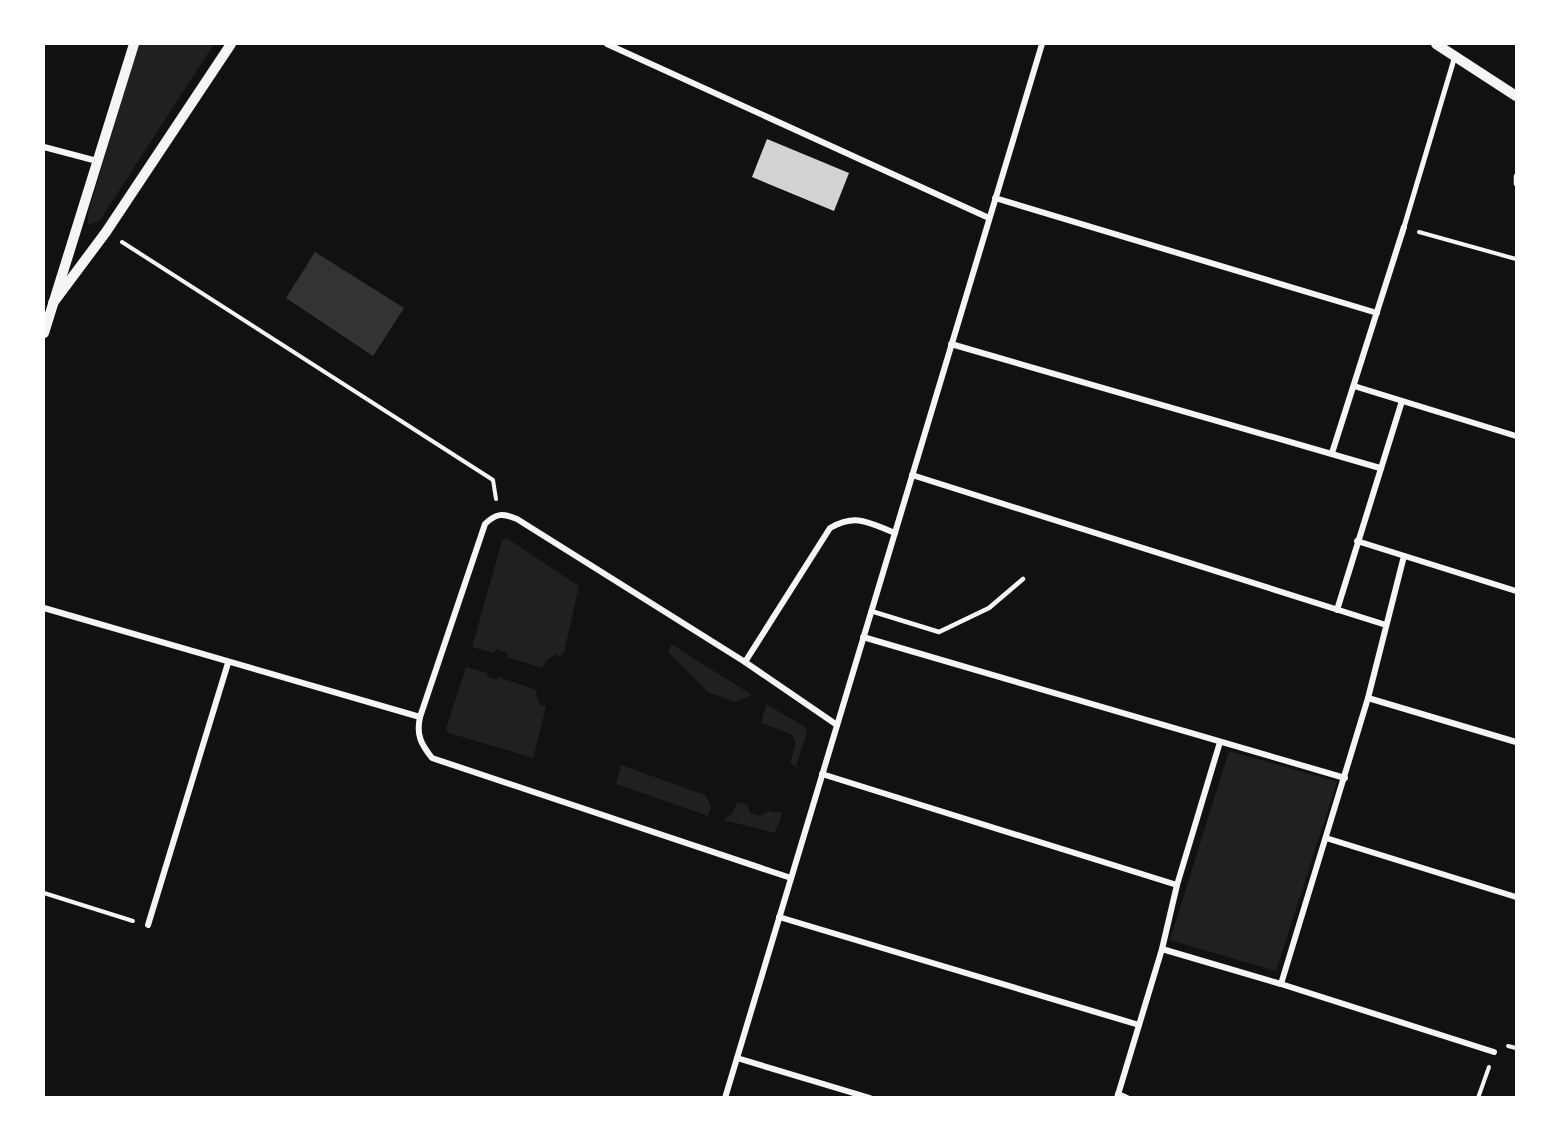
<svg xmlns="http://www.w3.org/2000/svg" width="1560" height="1141" viewBox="0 0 1560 1141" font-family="'Exo 2',sans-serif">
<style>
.green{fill:#202020}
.water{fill:#333}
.building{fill:#d3d3d3}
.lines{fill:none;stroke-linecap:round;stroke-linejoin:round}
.path{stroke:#f5f5f5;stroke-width:4}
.service{stroke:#f5f5f5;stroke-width:4.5}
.pedestrian{stroke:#f5f5f5;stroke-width:5}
.minor{stroke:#f5f5f5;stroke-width:6}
.tertiary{stroke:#f5f5f5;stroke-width:10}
</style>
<rect width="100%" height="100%" fill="#111"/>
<g class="green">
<path d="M139 44H214L100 220 88 225V213Z"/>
<path d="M507 538 579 586 564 653 559 657 556 654 546 660 542 668 507 657V653L496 649 493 653 472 647 502 541Z"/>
<path d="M671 644 752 695 735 702 708 692 668 652Z"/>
<path d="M466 667 487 673V677L497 680 498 677 537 690 536 694 540 705 546 707 533 758 449 733 446 729Z"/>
<path d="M766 704 805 727 807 733 796 766 790 764 796 742 791 734 761 723Z"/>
<path d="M1229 751 1337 782 1276 971 1170 940Z"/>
<path d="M621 765 705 795 711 807 708 816 616 784Z"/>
<path d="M737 802 748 805 750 813 760 816 769 811 782 813 779 823 774 833 724 820 733 812Z"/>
</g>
<path class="water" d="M315 252 404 308 373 356 286 298Z"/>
<path class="building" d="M767 139 849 173 834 211 752 177Z"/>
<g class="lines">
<g class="path">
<path d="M1419 232 1516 259"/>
<path d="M122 242 493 480 496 499"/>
<path d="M44 893 133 921"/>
<path d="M1508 1046 1516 1048"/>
<path d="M1478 1098 1489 1067"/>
</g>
<g class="service">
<path d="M1516 176V184"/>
<path d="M871 611 939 632 989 608 1023 579"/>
</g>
<path class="pedestrian" d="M1404 227 1455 56"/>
<g class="minor">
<path d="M607 44 989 218"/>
<path d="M44 147 97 161"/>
<path d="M995 198 1377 313"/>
<path d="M951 344 1380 468"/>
<path d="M1354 386 1516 436"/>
<path d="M1332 453 1404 227"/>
<path d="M912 475 1386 625"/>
<path d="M1357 541 1516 591"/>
<path d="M44 608 420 717C416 735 421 744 432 758L791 878"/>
<path d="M1337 610 1402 401"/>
<path d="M863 637 1345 778"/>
<path d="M745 662 830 528C857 513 869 523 895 533"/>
<path d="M1368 698 1516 742"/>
<path d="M420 717 485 524C496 513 503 513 517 519L745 662 837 725"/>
<path d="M822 774 1177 885"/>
<path d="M1326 838 1516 897"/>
<path d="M779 917 1139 1025"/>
<path d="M148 925 228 663"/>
<path d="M1162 949 1281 984 1494 1052"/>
<path d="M1281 984 1368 698 1404 556"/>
<path d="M737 1058 870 1098"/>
<path d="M1118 1094 1127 1098"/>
<path d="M725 1098 1042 44"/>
<path d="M1117 1098 1162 949 1177 885 1220 742"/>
</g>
<g class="tertiary">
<path d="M1436 44 1516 96"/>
<path d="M53 303 106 232 231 44"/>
<path d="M44 333 134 44"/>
</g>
</g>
<rect width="1560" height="1141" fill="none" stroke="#ffffff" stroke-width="90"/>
</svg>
